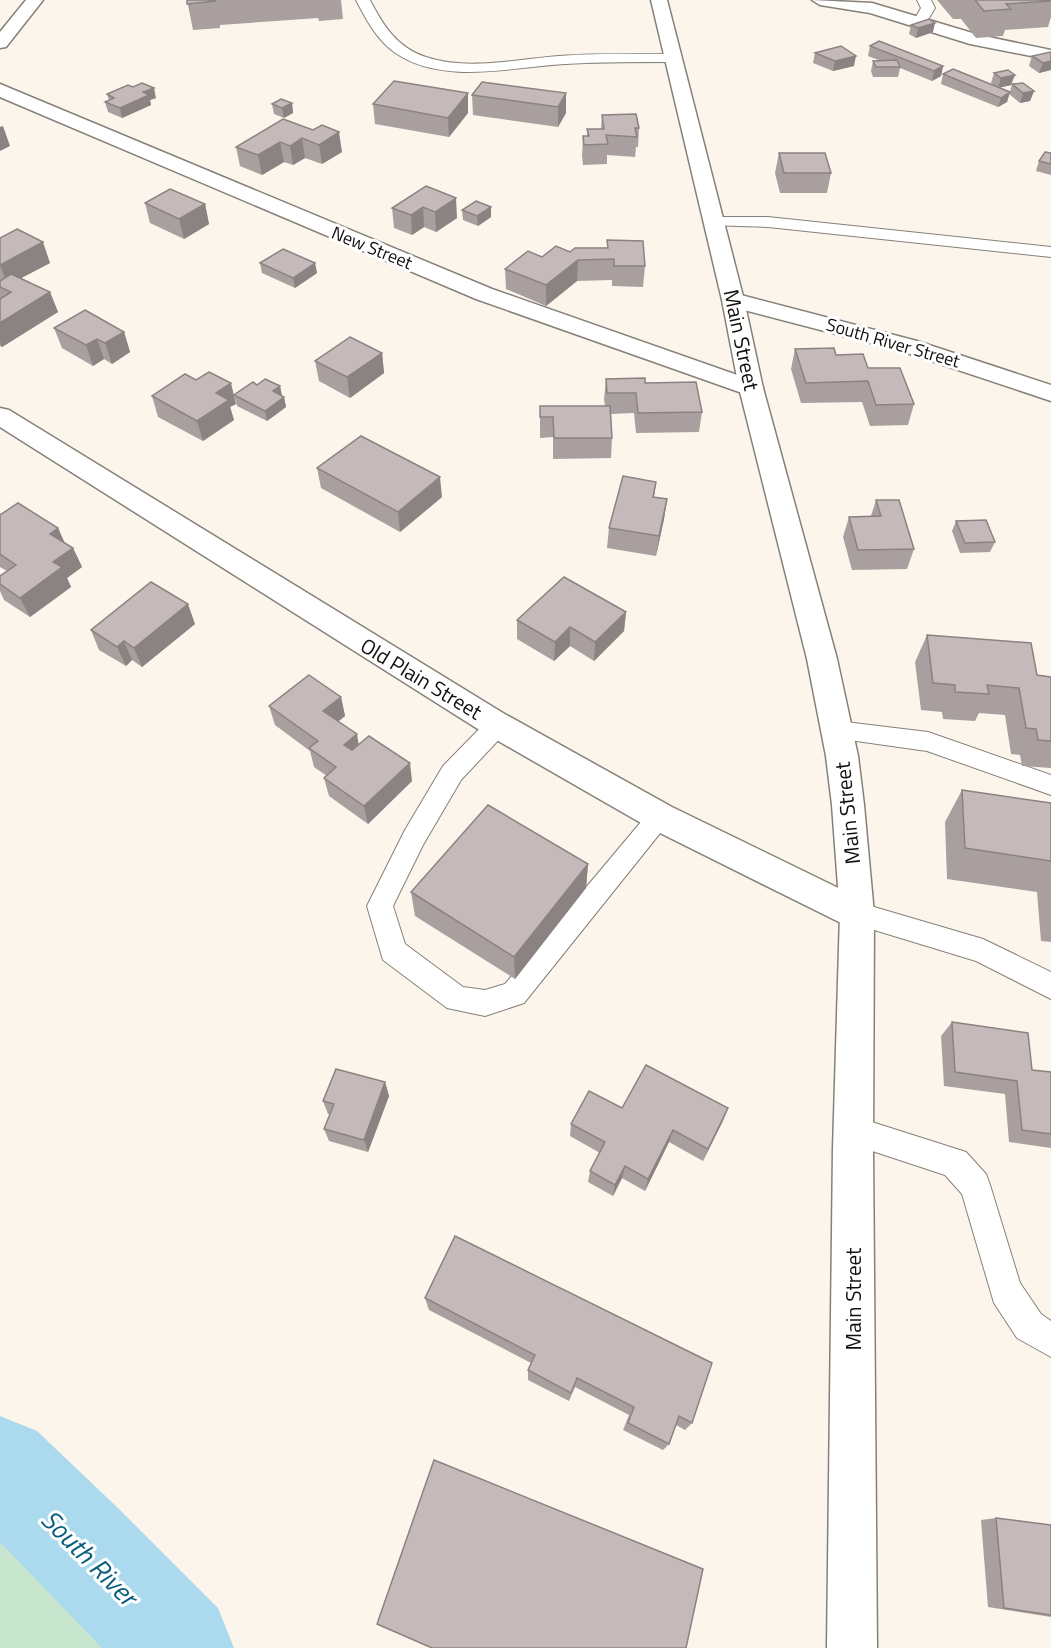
<svg xmlns="http://www.w3.org/2000/svg" width="1051" height="1648" viewBox="0 0 1051 1648" font-family="'Titillium Web',sans-serif">
<style>
.green{fill:#c8e6ce}
.lines{fill:none;stroke-linecap:round;stroke-linejoin:round}
.river{fill:#abd9ee;fill-rule:evenodd}
.service-casing{stroke:#868178;stroke-width:2}
.minor-casing{stroke:#868178;stroke-width:3}
.tertiary-casing{stroke:#868178;stroke-width:3}
.primary-casing{stroke:#868178;stroke-width:3}
.service{fill:#fff;fill-rule:evenodd}
.minor{fill:#fff;fill-rule:evenodd}
.tertiary{fill:#fff;fill-rule:evenodd}
.primary{fill:#fff;fill-rule:evenodd}
.wall{fill:#aa9f9f}
.shaded-wall{fill:#8b8282}
.building{fill:#c6b9b9;stroke:#8b8282;stroke-width:1.5}
.labels{text-anchor:middle;stroke-width:6;stroke-linejoin:round;paint-order:stroke}
.far-street-label{font-size:18px;fill:#110f0b;stroke:#fff}
.street-label{font-size:21px;fill:#110f0b;stroke:#fff}
.near-water-label{font-size:27px;font-style:italic;fill:#085e7c;stroke:#fff}
</style>
<rect width="100%" height="100%" fill="#fbf5eb"/>
<path class="green" d="M0 1499 120 1614 149 1648H0Z"/>
<g class="lines">
<path class="river" d="M0 1416 37 1431 120 1510 218 1608 234 1648H102L0 1542Z"/>
<defs>
<g id="service">
<path d="M356 0H370C383 25 397 48 426 57 468 71 517 59 559 56 598 53 637 54 675 54L682 58 675 62C638 62 601 62 565 64 511 67 442 86 394 52 376 39 366 19 356 0Z"/>
<path d="M917 0H931L935 8 925 25 920 26 913 22 921 8Z"/>
<path d="M714 217H768L1051 247V257L768 227 708 225 706 222 708 219Z"/>
<path d="M498 716 506 718 510 725 506 732 461 780 423 845 393 906 405 944 463 987 485 990 505 984 651 810 660 807 669 810 673 817 524 1003 485 1016 447 1008 383 960 367 906 405 830 443 766 490 718Z"/>
<path d="M837 721 928 732 1051 775V795L927 751 828 737 825 730 828 723Z"/>
<path d="M857 902 983 939 1051 972V999L976 961 848 922 844 914 848 906Z"/>
<path d="M853 1116 966 1152 986 1174 990 1185 1020 1283 1041 1314 1051 1321V1357L1017 1338 994 1303 962 1194 945 1175 842 1141 838 1131 842 1121Z"/>
</g>
<g id="minor">
<path d="M26 0H43L6 47 0 48V32Z"/>
<path d="M812 0 872 3 979 35 1051 50V60L970 44 870 13 820 5Z"/>
<path d="M0 84 492 289 760 383 763 388 760 393 751 396 742 393 476 299 0 97Z"/>
<path d="M0 408 9 410 503 713 672 807 869 903 874 914 869 925 857 929 845 925 648 827 481 731 0 427Z"/>
</g>
<path id="tertiary" d="M733 293 917 341 1051 385V401L901 351 725 305 722 300 725 295Z"/>
<path id="primary" d="M651 0H667L744 300 763 388 837 659 858 756 864 805 874 914 873 1149 877 1648H827L833 1149 840 914 832 805 826 756 807 659 739 388 722 300Z"/>
</defs>
<use href="#service" class="service-casing"/>
<use href="#minor" class="minor-casing"/>
<use href="#tertiary" class="tertiary-casing"/>
<use href="#primary" class="primary-casing"/>
<use href="#service" class="service"/>
<use href="#minor" class="minor"/>
<use href="#tertiary" class="tertiary"/>
<use href="#primary" class="primary"/>
</g>
<g class="wall">
<path d="M187 0H341L343 19 319 21 318 18 220 25V28L193 30Z"/>
<path d="M937 0H1051V17L1048 27 1005 30 1003 36 976 38 961 19H953Z"/>
<path d="M911 25 933 32 916 38 909 34Z"/>
<path d="M870 46 943 66 941 76 932 81 900 68 898 77H873L871 71 873 61H881L868 56Z"/>
<path d="M1051 52V70L1039 73 1029 66 1032 56Z"/>
<path d="M815 53 854 66 833 71 813 63Z"/>
<path d="M994 73 1011 85 998 88 1010 92 1012 84 1034 91 1030 101 1020 103 1009 94 1007 102 998 107 941 84 943 74 996 87 991 83Z"/>
<path d="M566 93V113L558 127 473 115 472 95Z"/>
<path d="M107 94 156 98 150 100 151 105 122 118 108 112 105 102 109 100Z"/>
<path d="M292 103 293 113 284 118 274 114 272 104Z"/>
<path d="M373 104 468 113 449 137 375 124Z"/>
<path d="M602 115 639 128 638 147H636L635 157 607 155V164L583 165 582 156 583 136H587V129H601Z"/>
<path d="M283 119 342 152 322 164 305 158 293 165 284 162 262 175 240 166 236 147Z"/>
<path d="M779 153 831 173 827 193H780L775 173Z"/>
<path d="M1051 153V175L1036 171 1039 161Z"/>
<path d="M426 186 457 218 436 232 424 227 412 235 394 228 392 208Z"/>
<path d="M145 203 205 204 209 224 184 239 150 223Z"/>
<path d="M462 210 491 217 478 226 463 220Z"/>
<path d="M0 238 50 263 21 278 50 292 58 312 2 347 0 346Z"/>
<path d="M607 240 645 266 643 287 612 286V280L577 281 546 306 506 289 505 269 542 257 570 252 607 248Z"/>
<path d="M260 263H315L317 273 295 288 262 273Z"/>
<path d="M54 328 124 332 130 352 112 364 104 359 93 366 62 348Z"/>
<path d="M795 349 836 355 914 404 908 425 870 426 862 402 801 403 791 369Z"/>
<path d="M382 353 384 373 350 398 319 381 315 361Z"/>
<path d="M606 379 645 383 702 412 699 432 636 433 634 413 611 414 612 438 611 458 553 459V437L540 438V406H605L604 399Z"/>
<path d="M257 385 280 386 282 396 284 397 286 407 267 421 237 406 234 395Z"/>
<path d="M152 396 236 404 230 407 234 420 203 441 158 417Z"/>
<path d="M317 468 442 497 400 532 321 488Z"/>
<path d="M656 482 654 498 667 499 664 519 656 556 607 548 609 528Z"/>
<path d="M876 500 914 549 907 569 852 570 843 537 849 517 871 516Z"/>
<path d="M0 515 58 528 64 542 73 548 82 567 67 578 71 587 30 617 4 600 0 591V576L7 571 0 567Z"/>
<path d="M956 521 995 542 990 552 960 553 952 531Z"/>
<path d="M626 612 624 631 594 661 570 646 554 661 517 639V620Z"/>
<path d="M195 624 142 667 132 660 126 666 99 650 91 630Z"/>
<path d="M927 635 1037 675 1051 677V768L1022 766 1020 755 1011 754 1005 715 979 713 975 721 943 719 942 712 921 710 915 662Z"/>
<path d="M341 697 345 716 338 721 359 744 412 781 368 824 329 796 324 778 327 776 314 767 310 751 275 725 269 706Z"/>
<path d="M962 790 1051 803V942L1041 941 1037 892 947 879 945 822Z"/>
<path d="M588 864 586 888 515 979 415 916 411 892Z"/>
<path d="M952 1022 1032 1070 1051 1072V1148L1009 1142 1005 1094 944 1086 941 1036Z"/>
<path d="M385 1082 389 1096 368 1152 329 1141 324 1129 330 1114H328L323 1101Z"/>
<path d="M622 1108H728L703 1161 669 1142 645 1191 622 1178 613 1196 588 1182 590 1171 600 1153 570 1136 571 1124Z"/>
<path d="M455 1236 692 1423 685 1430 676 1425 669 1444 663 1450 623 1430 629 1415 575 1387 569 1401 528 1380V1370L531 1363 429 1310 425 1298Z"/>
<path d="M996 1518 1051 1525V1617L988 1607 981 1520Z"/>
</g>
<g class="shaded-wall">
<path d="M935 23 933 32 916 38 918 28Z"/>
<path d="M856 56 854 66 833 71 835 61Z"/>
<path d="M1051 61V70L1039 73 1043 63Z"/>
<path d="M943 66 941 76 932 81 934 71Z"/>
<path d="M1015 75 1011 85 998 88 1001 78Z"/>
<path d="M154 88 156 98 150 100 151 105 122 118 120 108 143 92Z"/>
<path d="M1034 91 1030 101 1020 103 1023 93Z"/>
<path d="M1010 92 1007 102 998 107 1001 98Z"/>
<path d="M468 93V113L449 137 448 118Z"/>
<path d="M566 93V113L558 127V107Z"/>
<path d="M292 103 293 113 284 118 282 108Z"/>
<path d="M3 126 10 146 0 151V127Z"/>
<path d="M339 132 342 152 322 164 319 145Z"/>
<path d="M302 138 305 158 293 165 290 146Z"/>
<path d="M280 142 284 162 262 175 258 155Z"/>
<path d="M456 198 457 218 436 232 435 212Z"/>
<path d="M205 204 209 224 184 239 179 219Z"/>
<path d="M423 207 424 227 412 235 411 215Z"/>
<path d="M491 207V217L478 226 477 216Z"/>
<path d="M43 242 50 263 8 285 0 265Z"/>
<path d="M578 260 577 281 546 306V285Z"/>
<path d="M315 263 317 273 295 288 293 278Z"/>
<path d="M50 292 58 312 2 347 0 343V323Z"/>
<path d="M124 332 130 352 112 364 105 343Z"/>
<path d="M97 339 104 359 93 366 86 345Z"/>
<path d="M382 353 384 373 350 398 347 377Z"/>
<path d="M231 383 236 404 230 407 234 420 203 441 197 421 216 393Z"/>
<path d="M280 386 282 397 273 391Z"/>
<path d="M284 397 286 407 267 421 265 411Z"/>
<path d="M440 477 442 497 400 532 398 512Z"/>
<path d="M667 499 664 519 656 556 659 536Z"/>
<path d="M58 528 67 548 50 534Z"/>
<path d="M73 548 82 567 67 578 71 587 30 617 20 598 53 562Z"/>
<path d="M188 604 195 624 142 667 134 648Z"/>
<path d="M626 612 624 631 594 661 595 642Z"/>
<path d="M570 627V646L554 661 555 642Z"/>
<path d="M124 641 132 660 126 666 117 647Z"/>
<path d="M341 697 345 716 328 730 323 711Z"/>
<path d="M357 734 360 753 348 763 344 745Z"/>
<path d="M410 763 412 781 368 824 364 806Z"/>
<path d="M588 864 586 888 515 979 514 957Z"/>
<path d="M385 1082 389 1096 368 1152 364 1140Z"/>
<path d="M728 1108 723 1121 703 1161 708 1149Z"/>
<path d="M673 1130 669 1142 645 1191 648 1179Z"/>
<path d="M625 1166 622 1178 613 1196 615 1185Z"/>
</g>
<g class="building">
<path d="M187 0H215V1L187 4Z"/>
<path d="M975 0H1051V1L1006 4 1011 9 984 11Z"/>
<path d="M929 19 935 23 918 28 911 25Z"/>
<path d="M879 41 943 66 934 71 870 46Z"/>
<path d="M841 46 856 56 835 61 815 53Z"/>
<path d="M1051 52V61L1043 63 1032 56Z"/>
<path d="M897 60 900 67H876L873 61Z"/>
<path d="M953 69 1010 92 1001 98 943 74Z"/>
<path d="M1008 70 1015 75 1001 78 994 73Z"/>
<path d="M394 81 468 93 448 118 373 104Z"/>
<path d="M482 82 566 93 558 107 472 95Z"/>
<path d="M142 83 154 88 143 92 149 95 120 108 105 102 114 98 107 94 128 85 133 87Z"/>
<path d="M1023 83 1034 91 1023 93 1012 84Z"/>
<path d="M281 99 292 103 282 108 272 104Z"/>
<path d="M636 114 639 128H635L637 137 606 135 608 144 584 145 583 136H589L587 129H604L602 115Z"/>
<path d="M283 119 313 130 322 125 339 132 319 145 302 138 290 146 280 142 258 155 236 147Z"/>
<path d="M1045 152 1051 153V164L1039 161Z"/>
<path d="M779 153H825L831 173H784Z"/>
<path d="M426 186 456 198 435 212 423 207 411 215 392 208Z"/>
<path d="M170 189 205 204 179 219 145 203Z"/>
<path d="M476 201 491 207 477 216 462 210Z"/>
<path d="M17 229 43 242 0 265V238Z"/>
<path d="M607 240 643 241 645 266H614V259L578 260 546 285 505 269 528 251 542 257 556 246 570 252 575 248H608Z"/>
<path d="M283 249 315 263 293 278 260 263Z"/>
<path d="M11 274 50 292 0 323V299L11 292 0 287V281Z"/>
<path d="M85 310 124 332 105 343 97 339 86 345 54 328Z"/>
<path d="M350 337 382 353 347 377 315 361Z"/>
<path d="M834 348 836 355 863 354 868 368H900L914 404 876 405 868 381 806 383 795 349Z"/>
<path d="M209 372 231 383 216 393 229 400 197 421 152 396 185 374 196 380Z"/>
<path d="M645 378V383L696 382 702 412 638 413 636 393H607L606 379Z"/>
<path d="M265 379 280 386 273 391 284 397 265 411 234 395 253 382 257 385Z"/>
<path d="M540 406H610L612 438H554L553 417H540Z"/>
<path d="M361 436 440 477 398 512 317 468Z"/>
<path d="M623 476 656 482 653 497 667 499 659 536 609 528Z"/>
<path d="M876 500H899L914 549 858 550 849 517 881 516Z"/>
<path d="M18 503 58 528 50 534 73 548 53 562 62 567 20 598 0 584V576L16 565 0 554V515Z"/>
<path d="M986 520 995 542 965 543 956 521Z"/>
<path d="M564 577 626 612 595 642 570 627 555 642 517 620Z"/>
<path d="M151 582 188 604 134 648 124 641 117 647 91 630Z"/>
<path d="M927 635 1031 643 1037 675 1051 677V741L1038 740 1036 729 1026 728 1019 688 987 685 989 694 955 692V685L933 683Z"/>
<path d="M309 675 341 697 323 711 357 734 344 745 352 750 369 736 410 763 364 806 324 778 336 767 309 748 318 741 269 706Z"/>
<path d="M962 790 1051 803V861L965 848Z"/>
<path d="M488 805 588 864 514 957 411 892Z"/>
<path d="M952 1022 1028 1033 1032 1070 1051 1072V1134L1022 1130 1017 1081 955 1072Z"/>
<path d="M646 1065 728 1108 708 1149 673 1130 648 1179 625 1166 615 1185 590 1171 605 1142 571 1124 589 1091 622 1108Z"/>
<path d="M336 1069 385 1082 364 1140 324 1129 334 1104 323 1101Z"/>
<path d="M455 1236 712 1363 692 1423 679 1416 669 1444 628 1423 634 1407 577 1378 571 1393 528 1370 535 1355 425 1298Z"/>
<path d="M434 1460 703 1569 686 1648H432L377 1624Z"/>
<path d="M996 1518 1051 1525V1615L1004 1608Z"/>
</g>
<g class="labels">
<g class="far-street-label">
<text transform="translate(372 248) rotate(22)" y="6">New Street</text>
<text transform="translate(893 343) rotate(16)" y="6">South River Street</text>
</g>
<g class="street-label">
<text transform="translate(741 340) rotate(78)" y="7">Main Street</text>
<text transform="translate(421 679) rotate(31)" y="7">Old Plain Street</text>
<text transform="translate(848 813) rotate(-96)" y="7">Main Street</text>
<text transform="translate(854 1299) rotate(-90)" y="7">Main Street</text>
</g>
<g class="near-water-label">
<text transform="translate(89 1558) rotate(45)" y="9">South River</text>
</g>
</g>
</svg>
